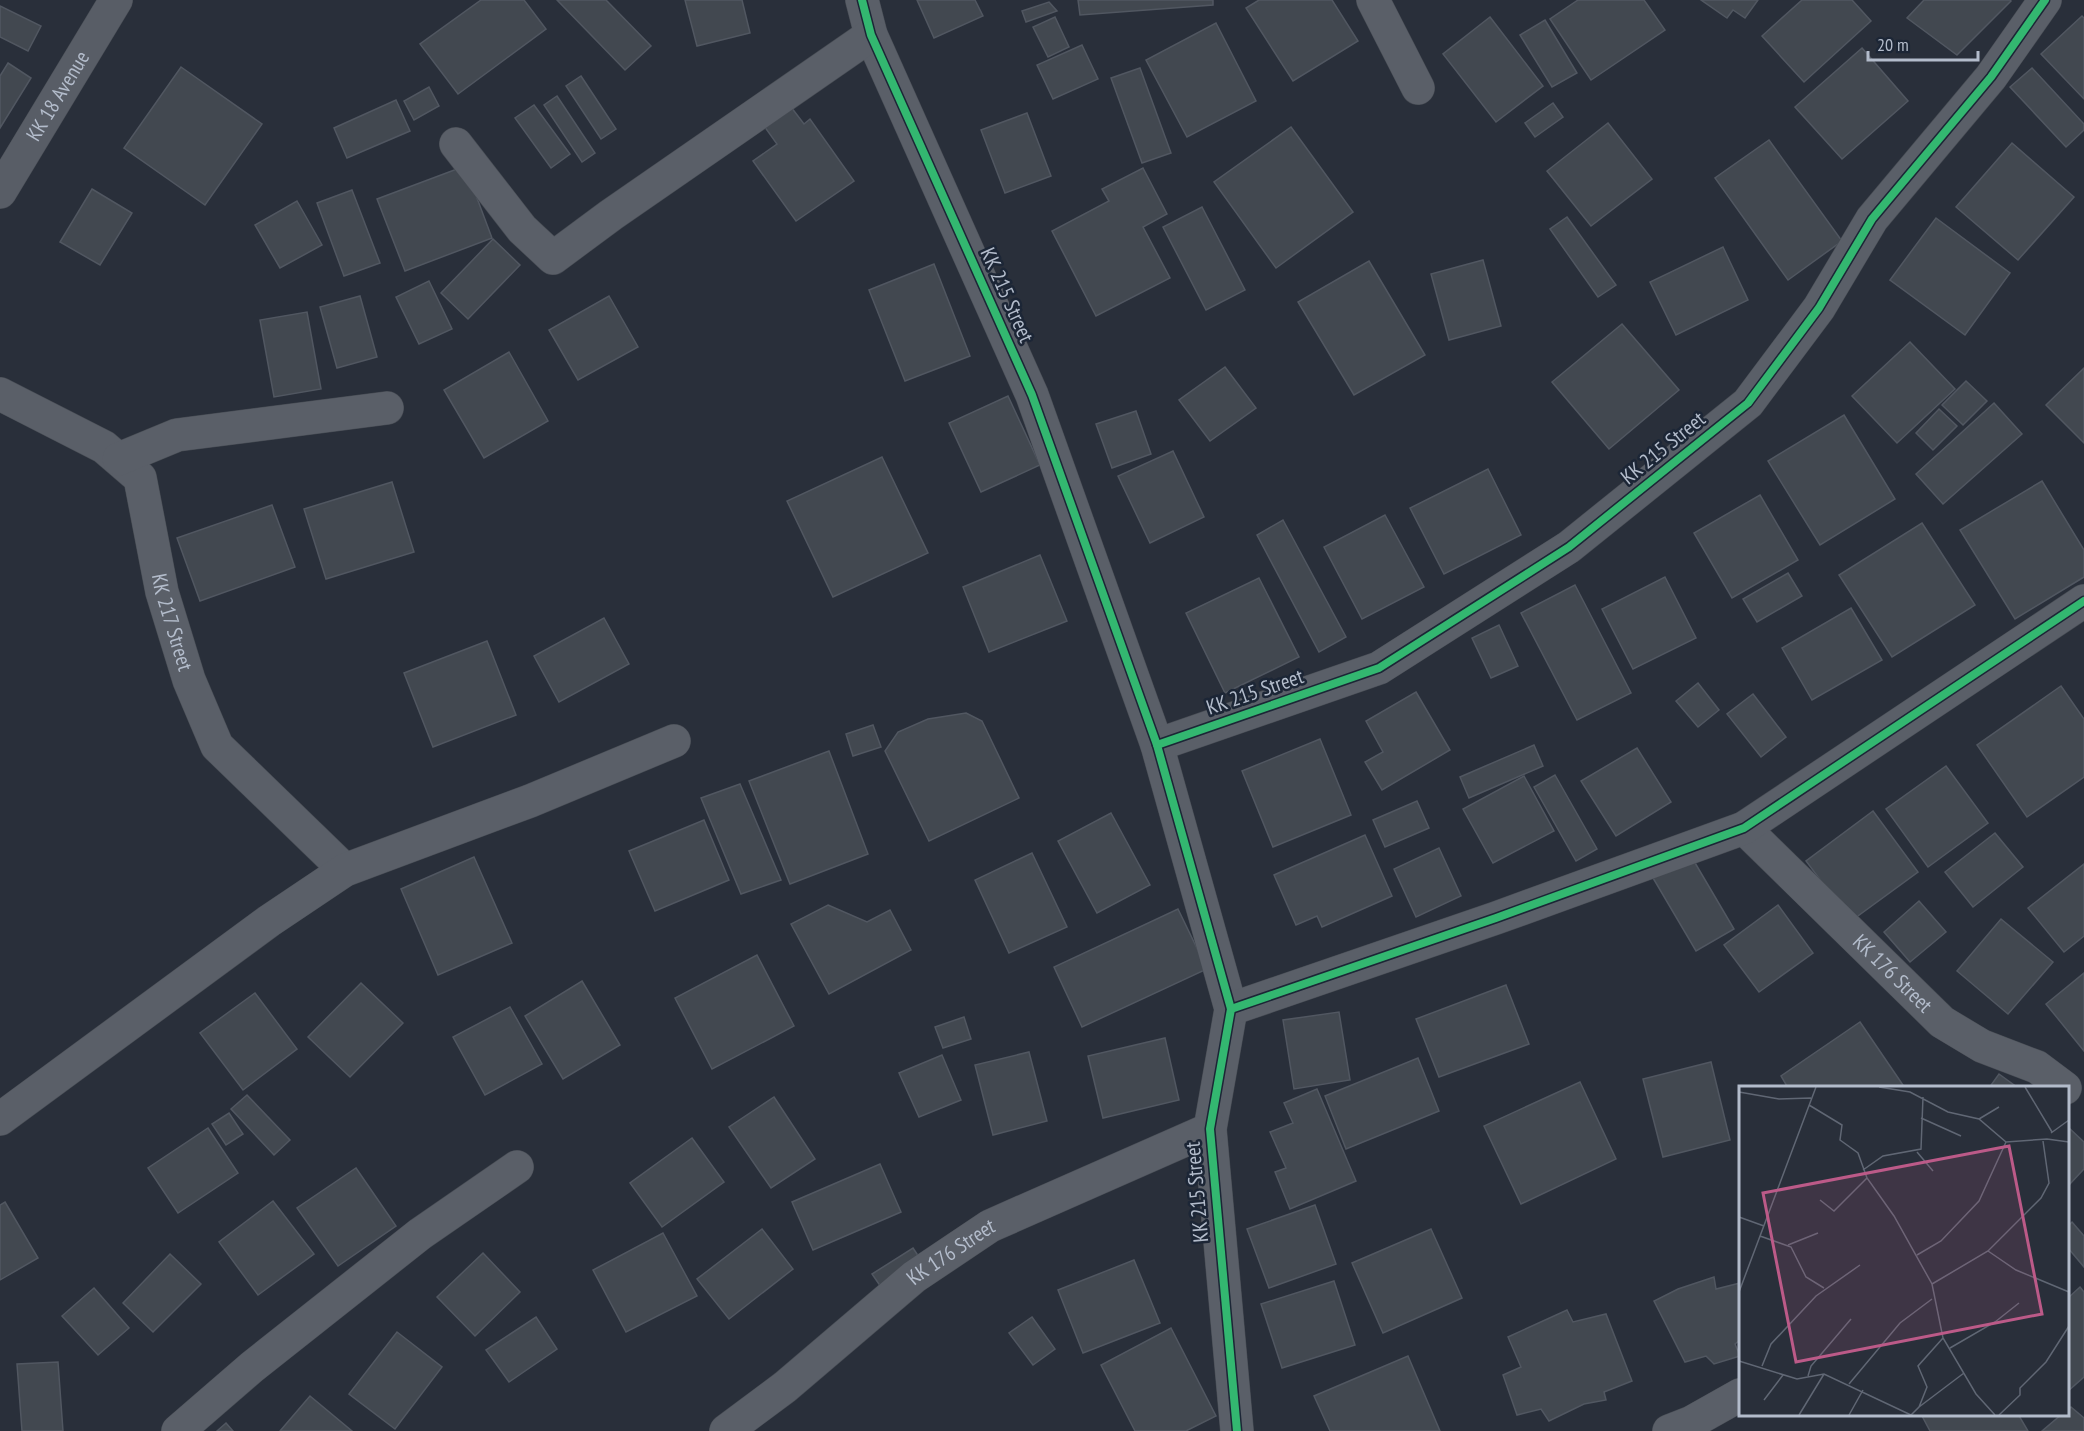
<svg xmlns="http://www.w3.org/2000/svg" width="2084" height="1431" viewBox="0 0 2084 1431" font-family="'PT Sans Narrow',sans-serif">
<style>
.building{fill:#424850;stroke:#515761;stroke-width:1.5}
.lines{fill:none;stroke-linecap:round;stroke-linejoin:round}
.street-casing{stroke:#464b53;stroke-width:34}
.secondary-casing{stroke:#464b53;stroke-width:34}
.street{stroke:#5a5f68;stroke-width:33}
.secondary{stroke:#585d66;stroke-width:33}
.cycleway-casing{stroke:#1c2636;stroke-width:11}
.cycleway{stroke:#33b770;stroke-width:8}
.labels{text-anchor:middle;stroke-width:5;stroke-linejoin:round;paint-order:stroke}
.street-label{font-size:21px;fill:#b3bccb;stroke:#1c2636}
.inset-road{fill:none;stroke:#606774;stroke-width:1.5}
.view{fill:#bc5a88;fill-opacity:0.15;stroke:#bc5a88;stroke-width:3}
.inset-edge{fill:none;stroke:#b3bccb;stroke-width:3}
</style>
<rect width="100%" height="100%" fill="#292f3a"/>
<g class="building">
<path d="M481 0H524L546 29 458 94 420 44Z"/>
<path d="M557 0H606L651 46 625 70Z"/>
<path d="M685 0H742L750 33 697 46Z"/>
<path d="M917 0H975L983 16 934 38Z"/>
<path d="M1078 0H1213V5L1080 15Z"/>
<path d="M1259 0H1332L1358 41 1293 81 1246 8Z"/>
<path d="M1578 0H1644L1665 30 1591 80 1550 19Z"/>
<path d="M1701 0H1758L1745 18 1733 10 1727 18Z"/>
<path d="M1802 0H1852L1871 21 1804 82 1762 36Z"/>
<path d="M1924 0H2010L2011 1 1957 55 1907 18Z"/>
<path d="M1049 2 1057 11 1026 22 1022 11Z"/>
<path d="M0 6 41 26 28 51 0 37Z"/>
<path d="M2082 16 2084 18V99L2041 54Z"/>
<path d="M1055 17 1069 47 1048 57 1033 27Z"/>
<path d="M1490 17 1543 86 1496 122 1443 54Z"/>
<path d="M1545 20 1577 73 1552 87 1520 35Z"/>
<path d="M1216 23 1256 101 1187 137 1146 60Z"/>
<path d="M1082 45 1098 79 1053 99 1037 65Z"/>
<path d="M1862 48 1908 101 1842 159 1795 107Z"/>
<path d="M8 63 31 78 0 128V76Z"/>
<path d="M181 67 262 124 205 205 124 148Z"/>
<path d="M1140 68 1171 153 1142 163 1111 78Z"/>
<path d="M2032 68 2084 124V130L2066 147 2010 87Z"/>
<path d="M581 76 616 129 601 139 566 86Z"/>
<path d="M429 87 439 106 414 120 404 101Z"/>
<path d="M557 96 595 153 582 162 544 105Z"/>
<path d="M396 100 410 131 347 158 334 128Z"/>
<path d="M1553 103 1563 117 1535 137 1525 123Z"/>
<path d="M534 105 570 154 551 168 515 118Z"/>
<path d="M791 107 804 124 810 119 854 181 796 221 753 161 777 144 764 126Z"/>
<path d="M1027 113 1051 176 1005 193 981 130Z"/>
<path d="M1608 123 1652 179 1591 226 1547 171Z"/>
<path d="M1291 127 1353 212 1276 268 1214 182Z"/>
<path d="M1769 140 1842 241 1788 280 1715 178Z"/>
<path d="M2012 143 2074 197 2018 260 1956 207Z"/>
<path d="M465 166 492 238 405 271 377 199Z"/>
<path d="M1143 168 1167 214 1143 227 1170 278 1096 316 1052 231 1109 201 1102 189Z"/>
<path d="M92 189 132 213 100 265 60 242Z"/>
<path d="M352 190 380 263 344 276 317 203Z"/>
<path d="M297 201 322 245 280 268 255 225Z"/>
<path d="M1202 207 1245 290 1206 310 1163 227Z"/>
<path d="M1567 217 1616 285 1598 297 1550 229Z"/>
<path d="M1936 218 2010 273 1965 335 1890 280Z"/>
<path d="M493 239 520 265 468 319 441 293Z"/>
<path d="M1723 247 1748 300 1676 335 1650 282Z"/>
<path d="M1483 260 1501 326 1449 340 1431 274Z"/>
<path d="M1369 261 1425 355 1354 395 1298 302Z"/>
<path d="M934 264 970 356 905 381 869 290Z"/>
<path d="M429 281 452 329 419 344 396 297Z"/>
<path d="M360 296 377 357 337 368 320 307Z"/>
<path d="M609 296 638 347 578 380 549 330Z"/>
<path d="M307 312 321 389 274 397 260 320Z"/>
<path d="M1622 324 1679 390 1609 449 1552 382Z"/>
<path d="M1910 342 1955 389 1897 443 1852 396Z"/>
<path d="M509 352 548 421 484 458 444 390Z"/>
<path d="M1225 367 1256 408 1210 441 1179 400Z"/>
<path d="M2084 368V443L2046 405Z"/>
<path d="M1966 381 1987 401 1963 425 1942 405Z"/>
<path d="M1008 396 1040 465 981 492 949 423Z"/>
<path d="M1994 403 2022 434 1943 504 1916 474Z"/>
<path d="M1939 409 1957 426 1933 450 1916 433Z"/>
<path d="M1136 411 1151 454 1112 468 1096 424Z"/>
<path d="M1844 415 1895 499 1820 545 1768 461Z"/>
<path d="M1173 451 1204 517 1150 543 1118 476Z"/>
<path d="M882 457 928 553 833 597 787 501Z"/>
<path d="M1488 469 1521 535 1444 574 1410 508Z"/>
<path d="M2042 481 2084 550V577L2015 619 1960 530Z"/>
<path d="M392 482 414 552 326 579 304 509Z"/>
<path d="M1760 495 1798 560 1732 598 1694 533Z"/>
<path d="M272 505 295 567 200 601 177 538Z"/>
<path d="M1385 515 1424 587 1362 619 1324 547Z"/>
<path d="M1283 520 1346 637 1319 652 1257 535Z"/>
<path d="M1922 523 1975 605 1892 657 1839 575Z"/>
<path d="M1040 555 1067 621 989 652 963 587Z"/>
<path d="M1788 573 1802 596 1757 622 1743 599Z"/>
<path d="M1665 577 1696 638 1633 669 1602 609Z"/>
<path d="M1259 578 1299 657 1225 693 1186 613Z"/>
<path d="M1575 585 1631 693 1577 720 1521 613Z"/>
<path d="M1851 608 1882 660 1812 700 1782 648Z"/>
<path d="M604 618 629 664 559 702 534 656Z"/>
<path d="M1499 625 1518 666 1491 678 1472 638Z"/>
<path d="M487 641 516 715 433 747 404 673Z"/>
<path d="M1698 683 1719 710 1698 727 1676 701Z"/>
<path d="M2061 686 2084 719V777L2027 817 1977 745Z"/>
<path d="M1416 692 1450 750 1382 790 1365 762 1383 752 1366 721Z"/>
<path d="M1753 694 1786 737 1761 757 1727 714Z"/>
<path d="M966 713 982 721 1019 798 929 841 885 751 898 732 928 719Z"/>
<path d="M873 725 881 747 853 756 846 734Z"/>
<path d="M1320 739 1351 815 1273 847 1242 771Z"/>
<path d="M1534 745 1543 766 1469 798 1460 777Z"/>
<path d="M1637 748 1671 802 1616 836 1581 781Z"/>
<path d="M829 751 868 854 790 884 749 781Z"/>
<path d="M1946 766 1988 823 1928 867 1886 809Z"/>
<path d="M1555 775 1597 849 1576 861 1534 787Z"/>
<path d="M1524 776 1554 831 1493 863 1463 809Z"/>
<path d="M740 784 781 880 741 894 701 798Z"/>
<path d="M1417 801 1429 828 1385 847 1373 820Z"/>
<path d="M1873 811 1918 872 1851 921 1806 861Z"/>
<path d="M1111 813 1150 885 1097 913 1058 841Z"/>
<path d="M704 820 729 880 655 911 629 851Z"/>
<path d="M1995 833 2023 867 1973 907 1945 872Z"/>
<path d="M1365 835 1392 896 1322 927 1317 916 1296 925 1274 875Z"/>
<path d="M1439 848 1461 896 1416 917 1394 869Z"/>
<path d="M1032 853 1067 927 1009 953 975 880Z"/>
<path d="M1691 856 1734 929 1696 951 1653 878Z"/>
<path d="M474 857 512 943 438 975 401 889Z"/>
<path d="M2084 864V936L2064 952 2028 908Z"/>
<path d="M1919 901 1946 932 1910 962 1884 932Z"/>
<path d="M828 905 867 922 890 910 911 950 829 994 791 924Z"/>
<path d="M1778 905 1813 953 1759 992 1724 945Z"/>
<path d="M1178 909 1207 969 1082 1027 1054 967Z"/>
<path d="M2001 919 2053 962 2008 1014 1957 971Z"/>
<path d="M757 955 794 1026 712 1069 675 998Z"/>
<path d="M2084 973V1051L2046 1004Z"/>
<path d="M582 981 620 1045 563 1079 525 1016Z"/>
<path d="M361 983 403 1023 350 1077 308 1037Z"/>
<path d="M1506 985 1529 1044 1439 1077 1416 1019Z"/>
<path d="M255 993 297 1049 243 1090 200 1033Z"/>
<path d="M510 1007 542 1064 485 1095 453 1037Z"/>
<path d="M1339 1012 1350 1080 1294 1089 1283 1020Z"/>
<path d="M964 1017 971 1039 943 1048 935 1027Z"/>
<path d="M1860 1022 1905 1088H1788L1781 1076Z"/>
<path d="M1165 1038 1179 1100 1103 1118 1088 1056Z"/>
<path d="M1029 1052 1047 1121 993 1135 975 1065Z"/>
<path d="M942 1055 961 1100 919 1117 899 1073Z"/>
<path d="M1418 1058 1439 1111 1346 1149 1325 1096Z"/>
<path d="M1711 1062 1730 1140 1663 1157 1643 1079Z"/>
<path d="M1999 1074 2014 1085 2012 1088H1989Z"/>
<path d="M1580 1082 1616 1159 1521 1204 1484 1126Z"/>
<path d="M1317 1089 1356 1181 1290 1209 1275 1172 1286 1168 1270 1132 1293 1123 1284 1103Z"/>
<path d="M247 1095 290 1140 274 1155 231 1109Z"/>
<path d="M774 1097 815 1159 771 1188 729 1127Z"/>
<path d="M229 1113 243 1134 226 1145 212 1124Z"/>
<path d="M2068 1127 2084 1142V1169L2068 1186Z"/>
<path d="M208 1128 238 1173 178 1213 148 1168Z"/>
<path d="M692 1138 724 1182 662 1227 630 1183Z"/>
<path d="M880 1164 901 1212 813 1250 792 1202Z"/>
<path d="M356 1168 396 1226 338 1266 297 1208Z"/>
<path d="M273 1201 314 1254 258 1295 219 1242Z"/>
<path d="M5 1202 38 1258 0 1280V1205Z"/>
<path d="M1315 1205 1336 1264 1269 1288 1247 1229Z"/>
<path d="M2072 1222 2084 1236V1267L2068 1248V1226Z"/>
<path d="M762 1229 793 1269 729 1319 697 1279Z"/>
<path d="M1431 1229 1462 1298 1383 1333 1352 1263Z"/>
<path d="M663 1233 697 1296 626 1332 593 1270Z"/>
<path d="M913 1248 923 1263 883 1290 872 1274Z"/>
<path d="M483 1253 520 1292 475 1336 437 1297Z"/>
<path d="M170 1254 201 1284 153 1332 123 1303Z"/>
<path d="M1134 1260 1160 1323 1083 1353 1058 1290Z"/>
<path d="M1714 1277 1716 1289 1740 1283V1340L1735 1344 1740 1356 1714 1364 1706 1356 1685 1362 1654 1301 1678 1289Z"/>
<path d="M1334 1281 1355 1345 1282 1368 1261 1304Z"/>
<path d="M2080 1287 2084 1292V1377L2068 1391V1298Z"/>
<path d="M94 1288 129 1328 98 1355 62 1316Z"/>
<path d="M1567 1310 1573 1322 1606 1314 1632 1381 1604 1392 1606 1400 1584 1404 1549 1421 1541 1409 1517 1415 1503 1375 1521 1367 1508 1337Z"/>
<path d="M536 1317 557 1349 509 1382 486 1350Z"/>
<path d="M1032 1317 1055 1349 1033 1365 1009 1333Z"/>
<path d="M1171 1328 1216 1416 1186 1431H1135L1101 1365Z"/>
<path d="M397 1332 442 1367 395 1429 349 1394Z"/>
<path d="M1408 1356 1440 1431H1330L1314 1396Z"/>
<path d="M58 1362 63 1431H22L17 1364Z"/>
<path d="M310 1396 352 1431H280Z"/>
<path d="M2071 1407 2084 1418V1431H2042L2062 1414H2068V1410Z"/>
<path d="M1921 1414H2018L2028 1431H1930Z"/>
<path d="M226 1423 233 1431H217Z"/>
</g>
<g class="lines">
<defs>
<g id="street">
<path d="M862 0 871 35 1032 395 1157 745 1231 1009 1210 1129 1237 1431"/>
<path d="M1373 0 1418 88"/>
<path d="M456 144 522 229 553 258 611 215 871 35"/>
<path id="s1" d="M0 394 104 447 140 478 162 592 189 680 217 746 345 870"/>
<path d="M119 459 177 435 387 408"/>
<path d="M1157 745 1379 668 1569 547 1748 403 1819 308 1872 219 1991 77 2045 0"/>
<path id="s2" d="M1744 828 1942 1022 1982 1046 2037 1067 2065 1088"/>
<path d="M1231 1009 1496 918 1744 828 2084 601"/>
<path d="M0 1119 269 921 345 870 530 801 674 741"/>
<path d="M178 1431 252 1367 420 1234 517 1167"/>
<path id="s3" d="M726 1431 785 1387 914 1277 990 1226 1210 1129"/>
<path d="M1669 1431 1692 1422 1740 1395"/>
</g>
<g id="secondary">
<path id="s4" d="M0 192 116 0"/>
</g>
</defs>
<use href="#street" class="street-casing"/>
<use href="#secondary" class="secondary-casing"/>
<use href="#street" class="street"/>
<use href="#secondary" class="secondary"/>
<defs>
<g id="cycleway">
<path d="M862 0 871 35 1032 395 1157 745 1231 1009 1210 1129 1237 1431"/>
<path d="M1157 745 1379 668 1569 547 1748 403 1819 308 1872 219 1991 77 2045 0"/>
<path d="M1231 1009 1496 918 1744 828 2084 601"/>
</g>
</defs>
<use href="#cycleway" class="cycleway-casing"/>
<use href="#cycleway" class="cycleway"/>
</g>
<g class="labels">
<g class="street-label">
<text dy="7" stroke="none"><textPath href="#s4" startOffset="112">KK 18 Avenue</textPath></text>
<text transform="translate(1007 295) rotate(66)" y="7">KK 215 Street</text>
<text transform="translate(1663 448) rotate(-39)" y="7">KK 215 Street</text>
<text dy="7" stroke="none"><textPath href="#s1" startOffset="312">KK 217 Street</textPath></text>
<text transform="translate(1255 692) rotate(-19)" y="7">KK 215 Street</text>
<text dy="7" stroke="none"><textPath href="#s2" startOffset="208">KK 176 Street</textPath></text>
<text transform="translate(1197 1192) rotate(-95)" y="7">KK 215 Street</text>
<text dy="7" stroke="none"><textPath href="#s3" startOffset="288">KK 176 Street</textPath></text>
</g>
</g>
<g transform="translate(1739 1086)">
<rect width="330" height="330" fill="#292f3a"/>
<path class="inset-road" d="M140 1 171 6 209 26 240 33 267 56 308 53 330 56M286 1 313 46M0 6 40 13 72 12M70 19 103 39 101 54 119 67 128 92 155 130 193 198 204 252 237 308 256 329M182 32 222 50M240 33 260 21M312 47 330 34M178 66 194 85M124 84 144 70 182 63 184 11M81 114 95 125 128 92M0 131 25 140M21 150 52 161 67 191 85 202M49 159 79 147M249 165 277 184 330 206M178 169 202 155 240 115 267 56M193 198 249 165 302 112 310 97 304 55M0 206 77 1M211 262 256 236 280 217M0 275 58 293 85 288 172 329M23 280 32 258 77 210 121 179M69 290 72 280 112 233M110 298 161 237 193 213M25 314 44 289M180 321 225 287M60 329 85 288M110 329 124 304M172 329 180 321 188 301 179 280 204 252M260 329 281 309V302L307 276 330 240"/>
<path class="view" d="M270 60 303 228 57 276 24 107Z"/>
<rect width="330" height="330" class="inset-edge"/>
</g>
<path d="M1868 51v9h110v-9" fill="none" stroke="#b3bccb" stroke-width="3"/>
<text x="1877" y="51" font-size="18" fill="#b3bccb" stroke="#1c2636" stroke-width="4.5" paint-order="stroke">20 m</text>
</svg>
